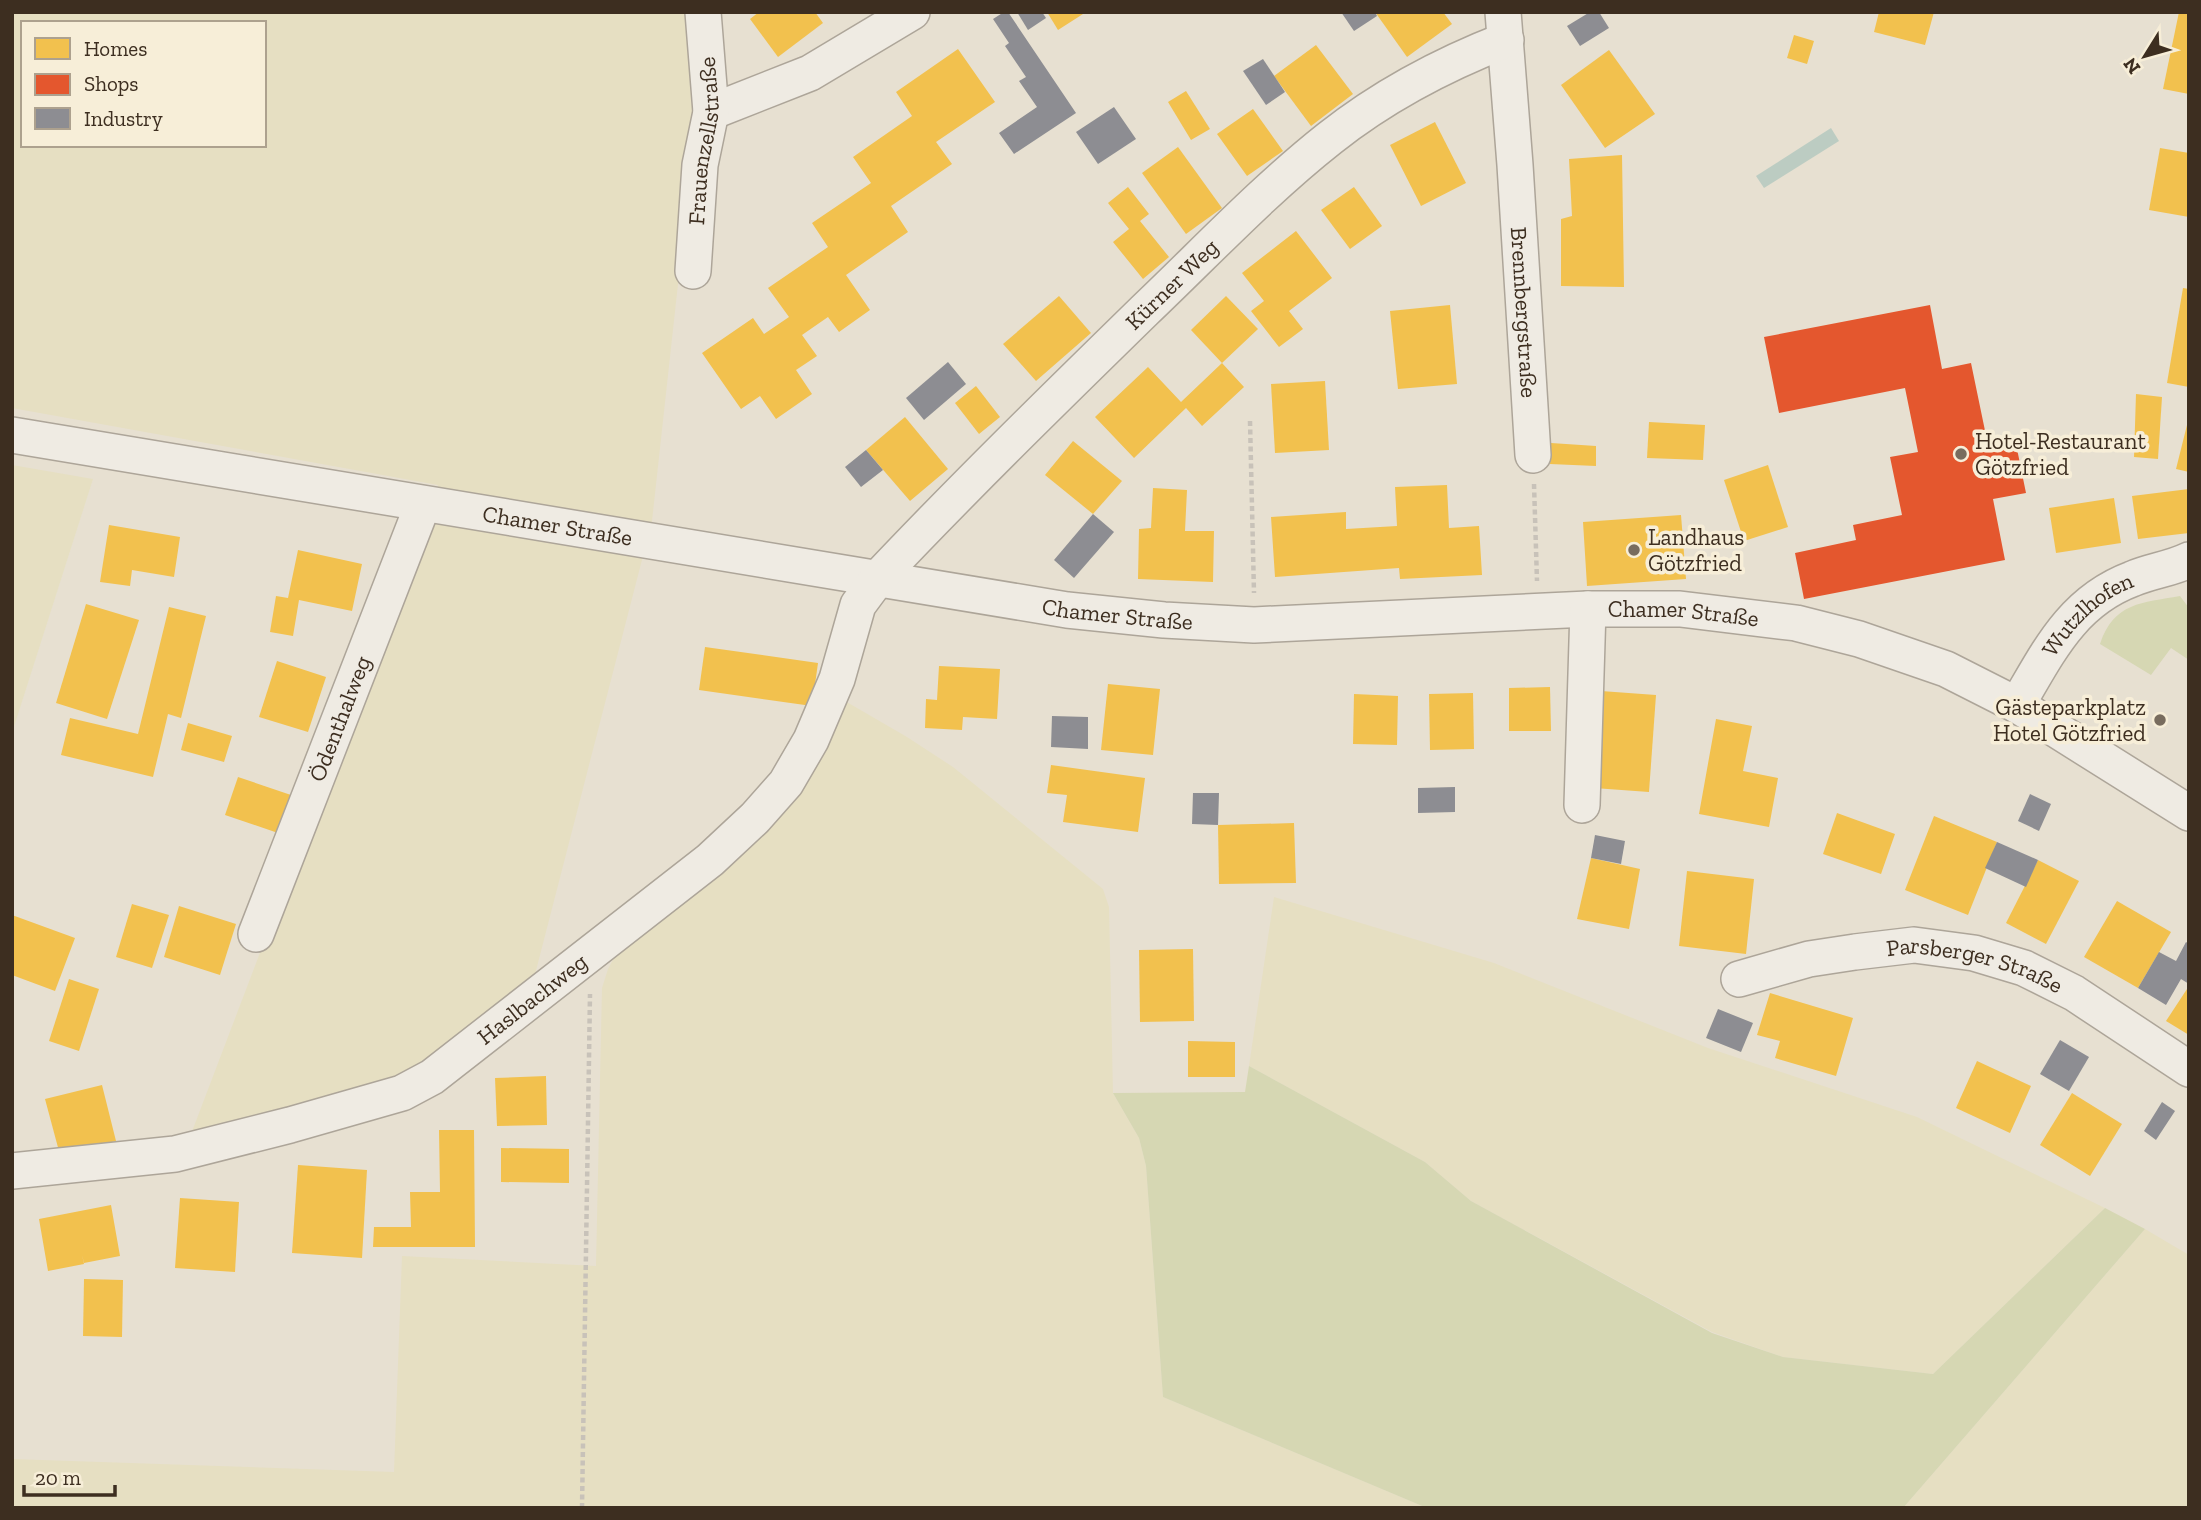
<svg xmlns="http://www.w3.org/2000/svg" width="2201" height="1520" viewBox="0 0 2201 1520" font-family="'Zilla Slab',serif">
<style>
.farmland{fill:#e6dfc2;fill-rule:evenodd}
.green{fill:#d6d7b3}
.water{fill:#bcccc2}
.homes{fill:#f2c14e}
.shops{fill:#e4572e}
.industry{fill:#8d8d92}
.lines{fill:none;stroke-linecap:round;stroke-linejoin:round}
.minor-casing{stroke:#ada599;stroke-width:38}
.path{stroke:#c8c2b9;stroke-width:4.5;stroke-dasharray:5 3.5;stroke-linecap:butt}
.minor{stroke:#efebe3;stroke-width:35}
.poi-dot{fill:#786c5e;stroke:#f7eed8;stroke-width:2.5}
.labels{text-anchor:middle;stroke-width:7;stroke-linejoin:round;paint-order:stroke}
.street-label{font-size:23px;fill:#3d2e20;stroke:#f7eed8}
.poi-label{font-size:23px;fill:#3d2e20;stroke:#f7eed8;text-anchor:start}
</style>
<rect width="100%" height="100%" fill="#e7e0d1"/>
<g class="farmland">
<path d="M12 12H686L696 120 652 521 531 990 414 1078 188 1142 438 485 12 408ZM23 23H264V145H23Z"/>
<path d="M12 465 93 479 12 733Z"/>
<path d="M845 701 907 737 953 767 1103 889 1109 907 1113 1093 1139 1138 1146 1166 1163 1397 1427 1508H12V1459L394 1472 402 1256 596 1266 602 988 608 969 616 954Z"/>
<path d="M1274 897 1494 963 1708 1048 1917 1117 2105 1208 1933 1374 1783 1357 1712 1332 1471 1201 1425 1162 1249 1066Z"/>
<path d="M2145 1229 2189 1255V1508H1903Z"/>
</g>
<g class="green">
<path d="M2180 596 2189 608V660L2171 648 2151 675 2100 644C2114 602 2142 603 2180 596Z"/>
<path d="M1249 1066 1425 1162 1471 1201 1712 1333 1783 1357 1933 1374 2105 1208 2145 1229 1903 1508H1427L1163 1397 1146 1166 1139 1138 1113 1093 1245 1092Z"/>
</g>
<path class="water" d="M1831 128 1839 141 1764 188 1756 176Z"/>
<g class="homes">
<path d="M759 12H815L823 23 778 57 750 19Z"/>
<path d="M1047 12H1082L1083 14 1058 30Z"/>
<path d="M1375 12H1443L1452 24 1407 57Z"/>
<path d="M1879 12H1934L1925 45 1874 32Z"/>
<path d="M2179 12H2189V94L2163 89Z"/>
<path d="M1794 35 1814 41 1807 64 1787 58Z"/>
<path d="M1316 45 1353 94 1311 126 1274 76Z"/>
<path d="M958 49 995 102 936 142 952 164 891 206 908 232 846 275 870 310 839 332 828 317 802 335 817 356 796 370 812 394 776 419 760 396 741 409 702 353 753 318 764 334 789 317 768 288 828 247 812 223 871 183 853 157 912 116 896 92Z"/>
<path d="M1609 50 1655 114 1605 148 1561 85Z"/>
<path d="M1186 91 1210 129 1191 140 1168 102Z"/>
<path d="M1253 109 1283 151 1247 176 1217 134Z"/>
<path d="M1435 122 1466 183 1421 206 1390 145Z"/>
<path d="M1178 147 1222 208 1186 234 1142 173Z"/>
<path d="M2160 148 2189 153V217L2149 210Z"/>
<path d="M1622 155 1624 287 1561 286V219L1572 216 1569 159Z"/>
<path d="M1128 187 1149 214 1140 221 1169 257 1143 279 1113 242 1129 229 1108 203Z"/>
<path d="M1354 187 1382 226 1350 249 1321 210Z"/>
<path d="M1296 231 1332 278 1289 311 1303 329 1279 347 1251 311 1264 301 1242 273Z"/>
<path d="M2183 288 2189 289V387L2167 383Z"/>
<path d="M1059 296 1091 333 1036 381 1003 344Z"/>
<path d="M1226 296 1258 329 1222 363 1191 330Z"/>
<path d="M1450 305 1457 384 1398 389 1390 311Z"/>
<path d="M1222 363 1244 387 1202 426 1186 408 1134 458 1095 417 1148 367 1181 402Z"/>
<path d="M1325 381 1329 450 1275 453 1271 384Z"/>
<path d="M976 386 1000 417 979 434 955 403Z"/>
<path d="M2136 394 2162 397 2158 459 2134 457Z"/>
<path d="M905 417 948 469 910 501 866 450Z"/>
<path d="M2188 421H2189V472L2176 469Z"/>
<path d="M1649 422 1705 425 1703 460 1647 458Z"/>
<path d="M1073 441 1122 481 1093 514 1045 475Z"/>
<path d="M1551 443 1596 446V466L1550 464Z"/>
<path d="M1768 465 1788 527 1744 541 1724 480Z"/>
<path d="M1447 485 1449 528 1479 526 1482 575 1400 579 1399 568 1275 577 1271 517 1346 512V529L1397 526 1395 487Z"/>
<path d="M1153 488 1187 490 1185 531H1214L1213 582 1138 579 1139 529 1151 528Z"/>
<path d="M2189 489V533L2138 539 2132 496Z"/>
<path d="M2114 498 2121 543 2056 553 2049 508Z"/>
<path d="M1681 515 1686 579 1587 586 1583 522Z"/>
<path d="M109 525 180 537 174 577 132 570 130 586 100 582Z"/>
<path d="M298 550 362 564 352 611 299 600 293 636 270 632 276 596 288 598Z"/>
<path d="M86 604 139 620 107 719 56 703Z"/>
<path d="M169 607 206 616 181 718 168 714 153 777 61 755 70 718 138 734Z"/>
<path d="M705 647 818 663 812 706 699 690Z"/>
<path d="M277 661 326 677 308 732 259 717Z"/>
<path d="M939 666 1000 669 997 719 963 717 962 730 925 728 926 699 937 700Z"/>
<path d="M1108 684 1160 689 1153 755 1101 750Z"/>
<path d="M1550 687 1551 731H1509V688Z"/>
<path d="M1601 691 1656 695 1649 792 1594 788Z"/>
<path d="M1473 693 1474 749 1430 750 1429 694Z"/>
<path d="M1354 694 1398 696 1397 745 1353 744Z"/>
<path d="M1716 719 1752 726 1743 771 1778 778 1769 827 1699 814Z"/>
<path d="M188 723 232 736 224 762 181 750Z"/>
<path d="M1051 765 1145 778 1138 832 1063 822 1067 795 1047 793Z"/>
<path d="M238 777 291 795 278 833 225 815Z"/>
<path d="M1837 813 1895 834 1881 874 1823 854Z"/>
<path d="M1934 816 1997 842 1968 915 1905 890Z"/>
<path d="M1294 823 1296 883 1219 884 1218 825Z"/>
<path d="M1591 858 1640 869 1629 929 1577 919Z"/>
<path d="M2038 860 2079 881 2046 944 2006 923Z"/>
<path d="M1687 871 1754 879 1746 954 1679 946Z"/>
<path d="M2117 901 2171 932 2138 988 2084 957Z"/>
<path d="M132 904 169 915 152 968 116 957Z"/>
<path d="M179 906 236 924 220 975 164 957Z"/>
<path d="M12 915 75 938 55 991 12 975Z"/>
<path d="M1193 949 1194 1021 1140 1022 1139 950Z"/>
<path d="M69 979 99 989 79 1051 49 1041Z"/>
<path d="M2189 986V1035L2166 1021Z"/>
<path d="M1770 993 1853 1018 1836 1076 1775 1058 1780 1041 1757 1035Z"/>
<path d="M1188 1041 1235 1042V1077H1188Z"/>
<path d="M1977 1061 2031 1086 2010 1133 1956 1108Z"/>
<path d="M546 1076 547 1125 497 1126 495 1078Z"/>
<path d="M102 1085 116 1141 60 1155 45 1099Z"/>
<path d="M2072 1093 2122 1124 2090 1176 2040 1145Z"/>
<path d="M439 1130H474L475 1247H373L374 1227H411L410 1192H440Z"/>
<path d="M501 1148 569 1149V1183L501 1182Z"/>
<path d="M298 1165 367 1170 362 1258 292 1253Z"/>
<path d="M180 1198 239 1202 235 1272 175 1268Z"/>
<path d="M111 1205 120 1256 84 1263 82 1255 84 1264 48 1271 39 1219Z"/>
<path d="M84 1279 123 1280 122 1337 83 1336Z"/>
</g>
<path class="shops" d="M1930 305 1942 369 1971 363 1989 450 2016 444 2026 493 1993 499 2005 560 1804 599 1795 553 1856 540 1853 525 1902 515 1890 457 1918 452 1905 388 1779 413 1764 337Z"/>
<g class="industry">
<path d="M1004 12H1008L1076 113 1014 154 999 133 1037 107 1019 81 1026 77 1005 46 1009 43 993 19Z"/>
<path d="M1017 12H1042L1046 18 1028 30Z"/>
<path d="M1341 12H1375L1377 16 1354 31Z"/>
<path d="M1590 12H1599L1609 28 1580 46 1567 26Z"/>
<path d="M1263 59 1285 92 1266 105 1243 71Z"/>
<path d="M1114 107 1136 139 1098 164 1076 132Z"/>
<path d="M948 362 966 384 924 420 906 398Z"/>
<path d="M866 450 883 470 861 487 845 467Z"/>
<path d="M1093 514 1114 532 1074 578 1054 560Z"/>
<path d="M1052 716 1088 717V749L1051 747Z"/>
<path d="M1455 787V812L1418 813V788Z"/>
<path d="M1193 793H1219L1218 825 1192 824Z"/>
<path d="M2030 794 2051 804 2039 831 2018 821Z"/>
<path d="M1595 835 1625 841 1621 864 1591 858Z"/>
<path d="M1997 842 2038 860 2026 887 1985 868Z"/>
<path d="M2186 942 2189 944V984L2181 979 2166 1005 2138 988 2159 952 2176 961Z"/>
<path d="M1718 1009 1753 1023 1741 1052 1706 1038Z"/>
<path d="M2060 1040 2089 1057 2069 1091 2040 1074Z"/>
<path d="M2162 1102 2175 1111 2156 1140 2144 1131Z"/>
</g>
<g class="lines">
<defs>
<g id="minor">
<path id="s1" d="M1503 12 1515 165 1533 455"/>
<path d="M711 112 810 73 912 12"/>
<path id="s2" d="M693 271 700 165 711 112 703 12"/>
<path id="s3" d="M12 435 1067 610 1164 620 1254 625 1588 609H1680L1796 623 1859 639 1946 669 2017 705 2189 813"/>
<path id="s4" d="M2017 705C2048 653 2071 602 2132 579 2150 571 2171 569 2189 560"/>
<path d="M1582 805 1588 609"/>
<path id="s5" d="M256 934 423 504"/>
<path id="s6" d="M1739 979 1809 959 1855 952 1914 945 1974 953 2024 968 2074 993 2189 1069"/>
<path id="s7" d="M12 1171 175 1154 290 1125 402 1093 432 1077 710 860 755 818 786 783 811 740 837 679 858 605 878 578C964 487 1054 399 1144 311 1205 253 1264 190 1330 138 1383 96 1444 64 1506 40"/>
</g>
</defs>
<use href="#minor" class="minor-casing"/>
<g class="path">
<path d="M1250 421 1254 593"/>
<path d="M1534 484 1537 581"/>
<path d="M582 1508 590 994"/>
</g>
<use href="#minor" class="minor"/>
</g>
<g class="poi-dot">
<circle cx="1961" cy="454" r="7"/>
<circle cx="1634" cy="550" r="7"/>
<circle cx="2160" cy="720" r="7"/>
</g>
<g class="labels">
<g class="street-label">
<text dy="8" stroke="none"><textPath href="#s2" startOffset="131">Frauenzellstraße</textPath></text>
<text dy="8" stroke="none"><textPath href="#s7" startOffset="1536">Kürner Weg</textPath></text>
<text dy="8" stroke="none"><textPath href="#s1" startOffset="301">Brennbergstraße</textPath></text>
<text dy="8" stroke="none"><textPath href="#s3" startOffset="553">Chamer Straße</textPath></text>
<text dy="8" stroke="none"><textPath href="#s3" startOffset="1120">Chamer Straße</textPath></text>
<text dy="8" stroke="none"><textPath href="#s3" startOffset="1687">Chamer Straße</textPath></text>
<text dy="8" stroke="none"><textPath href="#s4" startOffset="117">Wutzlhofen</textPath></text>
<text dy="8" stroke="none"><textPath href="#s5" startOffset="231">Ödenthalweg</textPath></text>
<text dy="8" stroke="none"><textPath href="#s6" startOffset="242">Parsberger Straße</textPath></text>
<text dy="8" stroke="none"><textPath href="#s7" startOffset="560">Haslbachweg</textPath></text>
</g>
<g class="poi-label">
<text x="1975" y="449">Hotel-Restaurant<tspan x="1975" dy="26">Götzfried</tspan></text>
<text x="1648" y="545">Landhaus<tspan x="1648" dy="26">Götzfried</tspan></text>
<text x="2146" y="715" text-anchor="end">Gästeparkplatz<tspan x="2146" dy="26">Hotel Götzfried</tspan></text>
</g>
</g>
<rect width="2201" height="1520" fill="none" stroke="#3d2e20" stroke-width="28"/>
<rect x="21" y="21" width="245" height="126" fill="#f7eed8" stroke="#ada18e" stroke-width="2"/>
<rect x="35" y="38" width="35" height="21" fill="#f2c14e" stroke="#ada18e" stroke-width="2"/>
<text x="84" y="56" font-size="21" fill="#3d2e20">Homes</text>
<rect x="35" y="74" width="35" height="21" fill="#e4572e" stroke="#ada18e" stroke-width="2"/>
<text x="84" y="91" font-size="21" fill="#3d2e20">Shops</text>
<rect x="35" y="108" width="35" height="21" fill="#8d8d92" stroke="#ada18e" stroke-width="2"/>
<text x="84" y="126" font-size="21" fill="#3d2e20">Industry</text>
<g transform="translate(2145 56) rotate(233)" stroke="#f7eed8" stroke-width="5" paint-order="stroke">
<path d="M0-5L12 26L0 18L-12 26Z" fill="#3d2e20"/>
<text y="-10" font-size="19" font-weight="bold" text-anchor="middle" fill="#3d2e20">N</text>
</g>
<path d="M24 1485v10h91v-10" fill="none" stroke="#3d2e20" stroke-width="3.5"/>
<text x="35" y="1485" font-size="21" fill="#3d2e20" stroke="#f7eed8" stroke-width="5" paint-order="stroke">20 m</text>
</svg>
